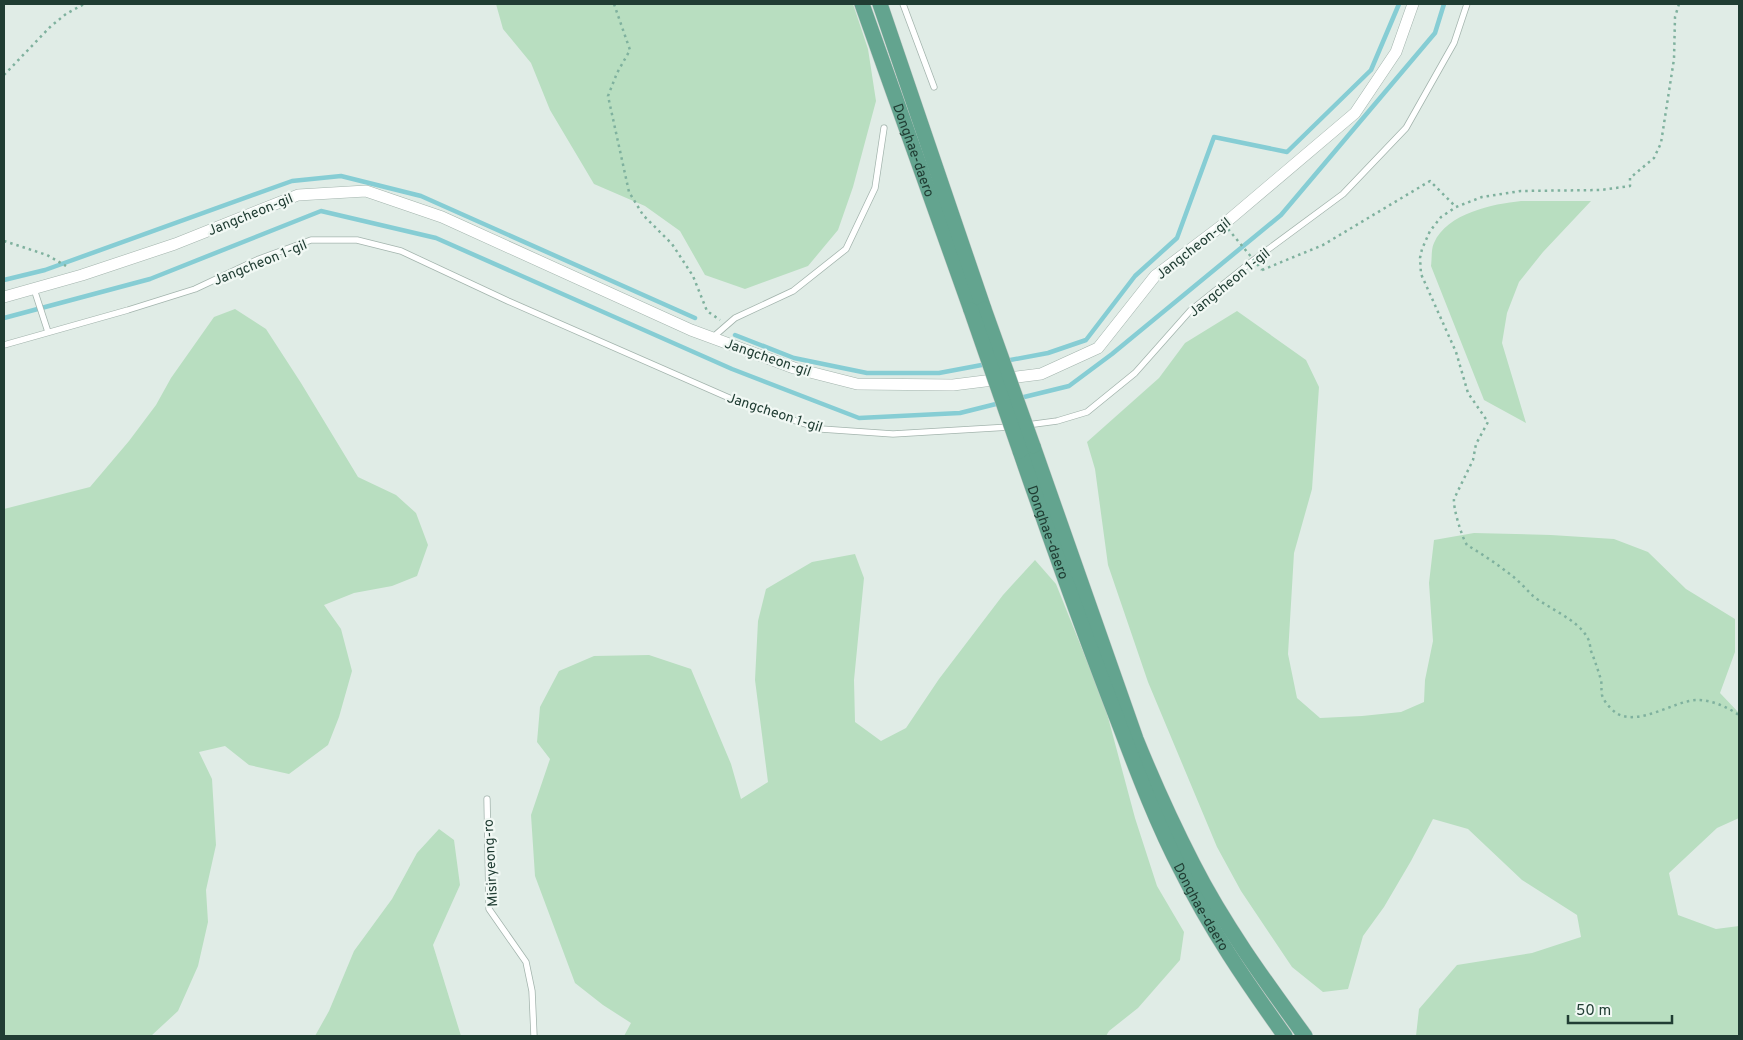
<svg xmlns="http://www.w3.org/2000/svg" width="1743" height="1040" viewBox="0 0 1743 1040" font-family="Overpass,sans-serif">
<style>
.green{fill:#b8dec0}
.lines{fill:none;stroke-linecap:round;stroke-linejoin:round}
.stream{stroke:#86cdd4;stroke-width:4.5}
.lane-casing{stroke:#a3b4ad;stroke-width:7}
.street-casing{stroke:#a3b4ad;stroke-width:12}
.primary-casing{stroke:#c1c9c6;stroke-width:16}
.path{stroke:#7fb19e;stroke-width:2.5;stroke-dasharray:2.5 4;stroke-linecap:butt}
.lane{stroke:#fff;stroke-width:5.5}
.street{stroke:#fff;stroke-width:11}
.primary{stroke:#63a48f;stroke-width:15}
.primary-bridge-casing{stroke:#c1c9c6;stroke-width:16;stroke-linecap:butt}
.path-bridge{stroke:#7fb19e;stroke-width:2.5;stroke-dasharray:2.5 4;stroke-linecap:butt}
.primary-bridge{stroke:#63a48f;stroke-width:15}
.labels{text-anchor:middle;stroke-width:4.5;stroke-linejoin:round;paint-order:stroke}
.street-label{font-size:14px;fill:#203d33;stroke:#f1f8f4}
</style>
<rect width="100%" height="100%" fill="#e0ece6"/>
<g class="green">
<path d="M496 4H853L868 49 876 101 853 187 838 230 808 266 745 289 705 275 680 231 645 206 594 184 550 110 531 63 503 29Z"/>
<path d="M1521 201H1591L1543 252 1519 282 1507 313 1502 343 1526 423 1484 400 1431 266C1432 259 1431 249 1434 243 1447 213 1493 204 1521 201Z"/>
<path d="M235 309 266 329 301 383 358 477 396 495 416 513 428 545 417 576 392 586 354 593 324 605 341 629 352 671 339 717 328 745 289 774 249 765 225 746 199 752 212 779 216 845 206 890 208 922 198 966 178 1011 151 1036H4V509L90 487 129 441 156 405 171 378 214 317Z"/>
<path d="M1237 311 1306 360 1319 387 1312 489 1294 553 1288 654 1297 698 1320 718 1362 716 1401 712 1424 702 1425 680 1433 641 1429 583 1434 540 1474 533 1551 535 1614 539 1648 552 1686 589 1735 619V652L1720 693 1739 713V818L1717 828 1669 873 1678 915 1716 929 1739 926V1036H1416L1419 1009 1457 965 1532 953 1581 937 1577 915 1522 880 1468 829 1433 819 1411 861 1384 907 1363 936 1348 989 1323 992 1292 967 1241 891 1217 847 1148 682 1108 565 1095 469 1087 442 1159 378 1185 343Z"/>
<path d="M855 554 864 578 854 680 855 722 881 741 906 728 939 679 1003 595 1035 560 1056 584 1105 706 1135 818 1157 886 1184 932 1180 960 1138 1008 1109 1031 1106 1036H624L631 1023 603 1005 575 983 535 876 531 815 550 759 537 742 540 707 559 671 594 656 649 655 691 669 731 764 741 799 768 782 755 680 758 621 766 589 812 562Z"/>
<path d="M439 829 454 840 460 885 433 945 461 1036H315L329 1011 354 951 392 899 417 853Z"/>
</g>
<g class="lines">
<g class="stream">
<path d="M4 280 45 270 292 181 341 176 421 196 695 318"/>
<path d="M4 318 150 279 321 211 436 238 732 369 859 418 960 413 1000 403"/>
<path d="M735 335 794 358 867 373H939L987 364"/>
<path d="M1005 361 1048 353 1086 340 1135 276 1177 238 1214 137 1287 152 1371 70 1399 4"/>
<path d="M1020 398 1069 386 1112 354 1281 215 1435 33 1444 4"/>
</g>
<defs>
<g id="lane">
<path d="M903 4 934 87"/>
<path d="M34 289 48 332"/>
<path d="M712 338 735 318 793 291 846 249 875 188 884 128"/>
<path d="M4 345 128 310 195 289 259 259 311 240H357L401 251 508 301 743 404 821 429 893 434 1010 427"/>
<path d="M1027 425 1057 421 1087 412 1135 373 1190 311 1251 262 1343 194 1406 128 1454 43 1467 4"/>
<path d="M487 799 489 909 526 962 532 991 534 1036"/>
</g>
<path id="street" d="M4 297 82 275 175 244 298 195 366 191 442 217 691 330 794 368 857 384 953 385 1041 374 1098 348 1155 276 1224 224 1355 113 1396 52 1413 4"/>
<g id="primary">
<path id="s1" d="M862 4 971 310"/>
<path d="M880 4 984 309"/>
<path d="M1033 446 1136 739C1153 781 1172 823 1193 864 1224 925 1265 981 1305 1036"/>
<path id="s2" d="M1020 451C1051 541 1083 631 1118 721 1137 771 1156 822 1181 870 1210 929 1247 983 1285 1036"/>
</g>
</defs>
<use href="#lane" class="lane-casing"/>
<use href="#street" class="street-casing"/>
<use href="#primary" class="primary-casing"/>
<g class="path">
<path d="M614 4 630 50 617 73 608 96 629 192 643 215 672 244 693 276 707 311 720 320"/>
<path d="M1679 4 1675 17 1674 59 1661 143 1654 158 1630 178V186L1601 190 1521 191 1482 197 1456 207 1441 217 1430 231 1422 249 1420 258 1421 274 1456 352 1468 393 1488 422 1476 444 1473 460 1454 499C1453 508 1462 538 1467 545 1482 554 1497 564 1511 575 1519 581 1526 589 1533 596 1548 608 1578 620 1587 637 1590 641 1590 647 1591 651 1595 661 1598 670 1601 680 1602 685 1601 690 1602 695 1604 702 1611 709 1616 713 1639 727 1673 701 1697 700 1712 700 1727 707 1739 715"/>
<path d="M4 75 51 26 66 14 84 4"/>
<path d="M4 241 47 255 66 266"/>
<path d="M1262 270 1323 245 1430 181 1456 207"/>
</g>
<use href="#lane" class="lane"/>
<use href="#street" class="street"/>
<use href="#primary" class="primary"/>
<defs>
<g id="primary-bridge">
<path d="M984 309 1033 446"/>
<path d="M971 310 1020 451"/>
</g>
</defs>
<use href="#primary-bridge" class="primary-bridge-casing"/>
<path class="path-bridge" d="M1224 224 1262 270"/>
<use href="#primary-bridge" class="primary-bridge"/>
</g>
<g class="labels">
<g class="street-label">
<text dy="5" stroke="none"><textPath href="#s1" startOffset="155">Donghae-daero</textPath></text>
<text transform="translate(250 214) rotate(-22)" y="5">Jangcheon-gil</text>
<text transform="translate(1193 248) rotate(-38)" y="5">Jangcheon-gil</text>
<text transform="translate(260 262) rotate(-22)" y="5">Jangcheon 1-gil</text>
<text transform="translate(1229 282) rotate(-39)" y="5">Jangcheon 1-gil</text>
<text transform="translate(768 357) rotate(19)" y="5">Jangcheon-gil</text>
<text transform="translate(775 412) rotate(18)" y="5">Jangcheon 1-gil</text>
<text dy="5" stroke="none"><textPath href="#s2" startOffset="86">Donghae-daero</textPath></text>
<text transform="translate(490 863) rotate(-93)" y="5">Misiryeong-ro</text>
<text dy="5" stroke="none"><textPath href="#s2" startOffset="491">Donghae-daero</textPath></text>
</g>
</g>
<rect width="1743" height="1040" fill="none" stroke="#203d33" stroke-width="10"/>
<path d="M1568 1015v8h104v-8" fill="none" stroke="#203d33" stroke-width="2.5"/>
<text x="1576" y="1015" font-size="15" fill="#203d33" stroke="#f1f8f4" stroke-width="4" paint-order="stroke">50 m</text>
</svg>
